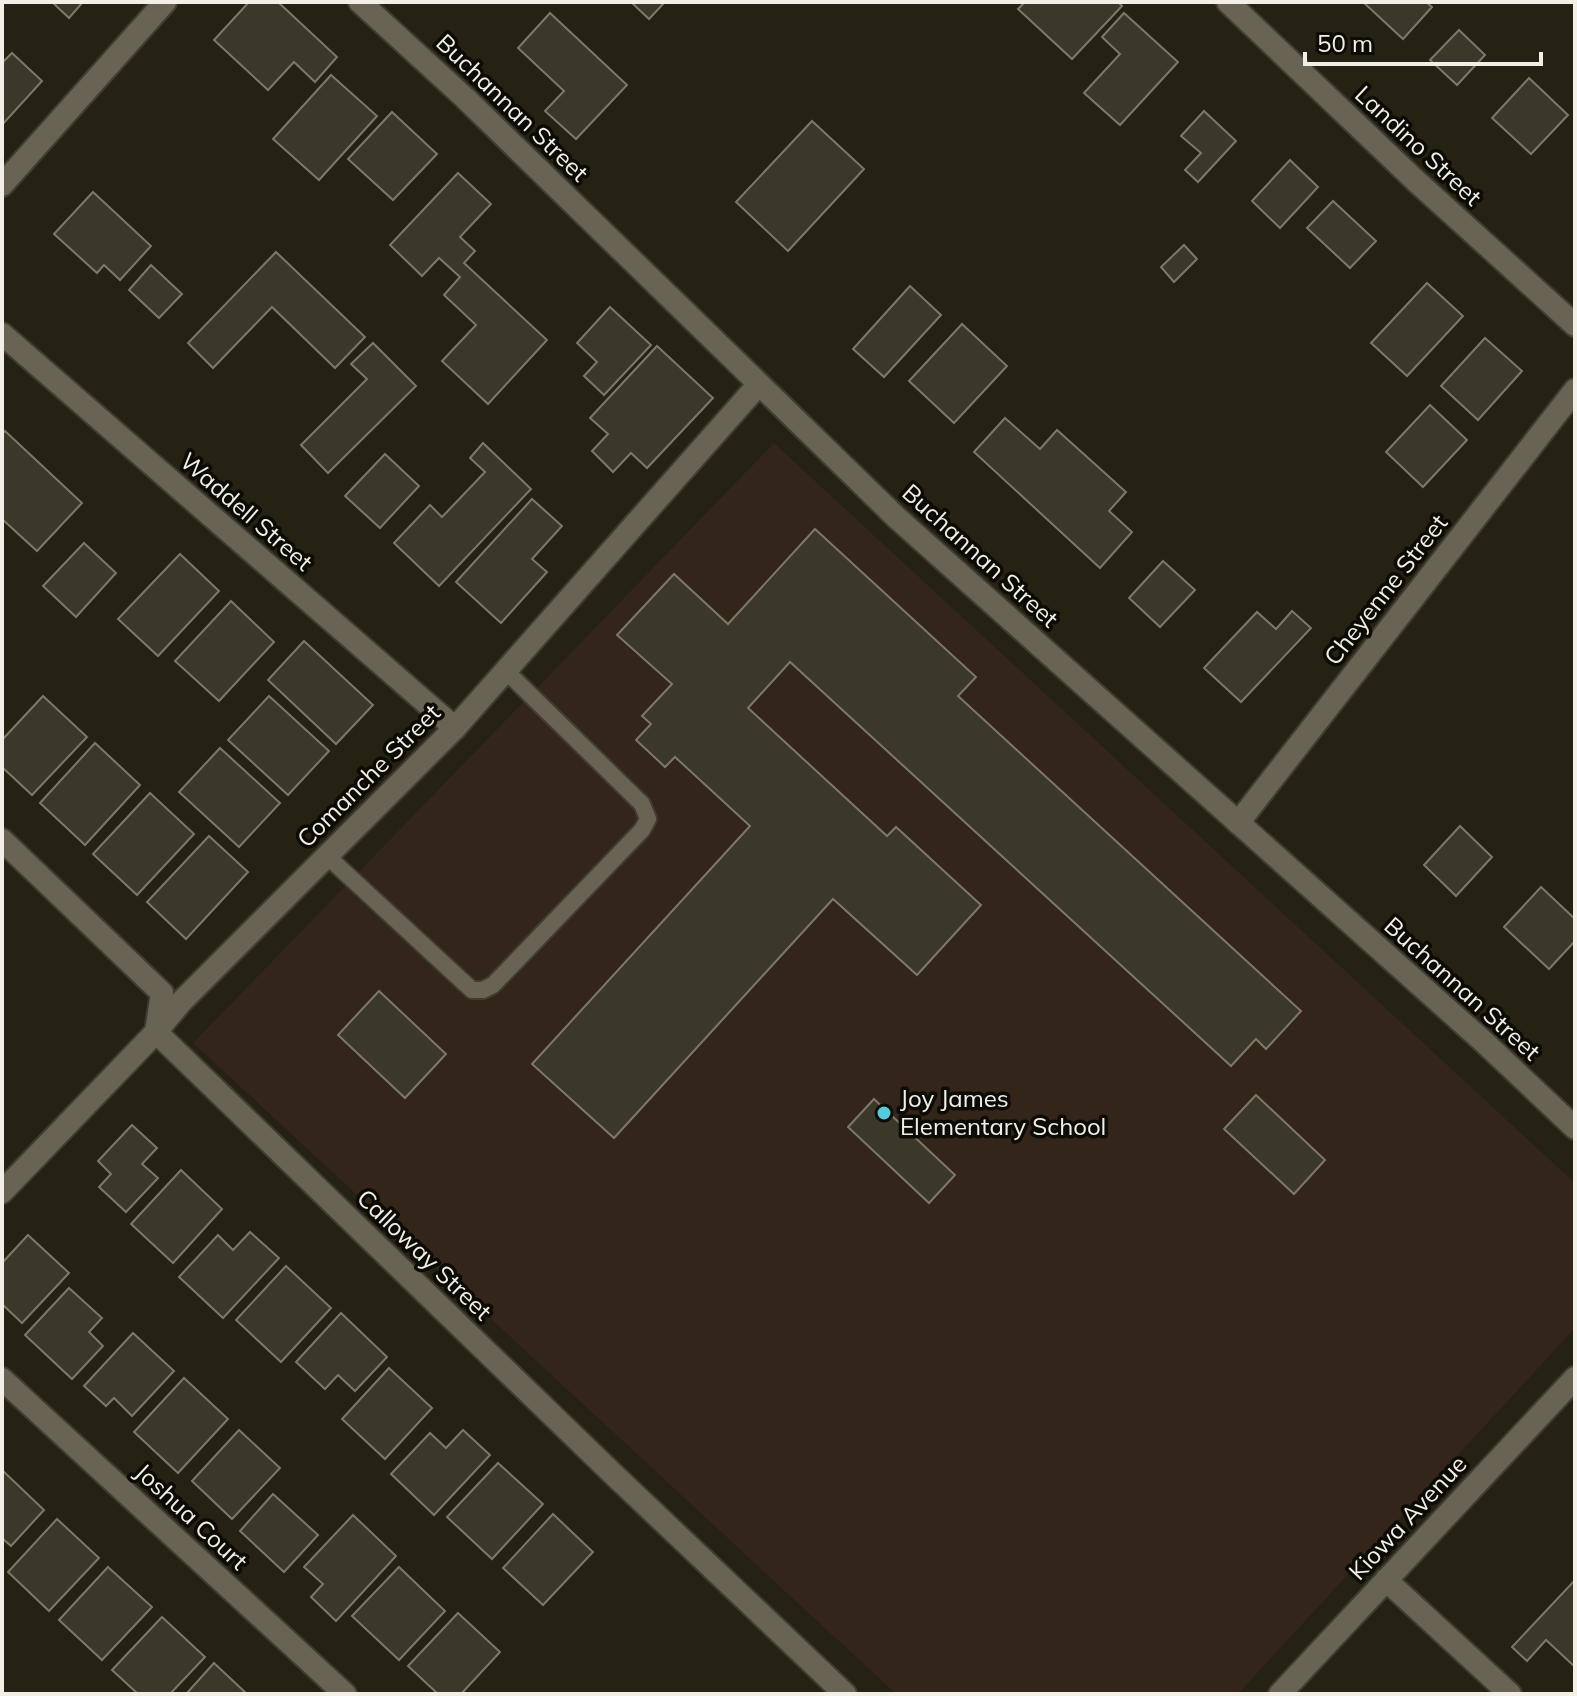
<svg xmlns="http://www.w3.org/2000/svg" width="1577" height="1696" viewBox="0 0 1577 1696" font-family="Mulish,sans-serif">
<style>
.education{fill:#332519}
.building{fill:#3c3829;stroke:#7d7867;stroke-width:2}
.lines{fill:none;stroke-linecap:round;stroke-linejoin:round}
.service-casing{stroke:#403c33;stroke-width:20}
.minor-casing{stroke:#403c33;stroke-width:26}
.service{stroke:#686353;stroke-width:16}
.minor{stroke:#686353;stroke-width:22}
.poi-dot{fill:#55cadf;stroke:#0d0b05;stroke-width:3}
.labels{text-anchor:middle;stroke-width:7;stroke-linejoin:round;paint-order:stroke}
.street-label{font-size:24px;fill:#f2efe6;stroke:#0d0b05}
.poi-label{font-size:24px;fill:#f2efe6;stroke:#0d0b05;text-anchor:start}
</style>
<rect width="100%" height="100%" fill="#252113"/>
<path class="education" d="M774 443 1575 1183V1328L1238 1694H896L193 1043Z"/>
<g class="building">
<path d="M52 2H83L69 18Z"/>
<path d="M249 2H278L337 57 315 82 294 62 268 90 214 40Z"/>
<path d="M631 2H665L649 19Z"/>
<path d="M1025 2H1118L1122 6 1072 59 1018 9Z"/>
<path d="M1363 2H1426L1432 7 1403 39Z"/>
<path d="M550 13 627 85 576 139 545 111 564 91 518 48Z"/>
<path d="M1124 13 1178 62 1120 125 1084 93 1120 54 1102 37Z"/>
<path d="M1459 30 1485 55 1457 85 1430 60Z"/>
<path d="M12 53 42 81 2 125V63Z"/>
<path d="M331 75 377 116 319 180 273 139Z"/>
<path d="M1529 78 1568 115 1531 154 1492 118Z"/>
<path d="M1204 111 1236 141 1198 182 1185 170 1201 153 1181 136Z"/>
<path d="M392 112 437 154 393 200 348 159Z"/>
<path d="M812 121 864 169 788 251 736 202Z"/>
<path d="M1290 160 1318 187 1280 228 1252 201Z"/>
<path d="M458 173 491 204 460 237 475 251 464 263 547 340 488 404 442 361 476 325 444 295 460 277 439 258 422 276 390 245Z"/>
<path d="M93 192 151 246 120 280 104 265 97 273 54 234Z"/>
<path d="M1333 201 1376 241 1350 268 1307 228Z"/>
<path d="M1184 245 1197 259 1174 282 1161 267Z"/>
<path d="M276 252 365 337 335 368 272 307 213 368 188 343Z"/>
<path d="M151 265 182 294 159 318 129 290Z"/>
<path d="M1427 283 1463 316 1407 376 1371 343Z"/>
<path d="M910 286 941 315 884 377 853 349Z"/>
<path d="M610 307 651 345 604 395 584 376 597 362 577 343Z"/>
<path d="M962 324 1007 366 954 423 909 381Z"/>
<path d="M1485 338 1522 371 1478 420 1441 386Z"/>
<path d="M373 343 416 386 328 473 301 445 367 379 351 364Z"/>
<path d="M657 346 713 398 647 468 631 453 613 472 592 451 608 434 590 418Z"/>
<path d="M1430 405 1467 440 1423 487 1386 452Z"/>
<path d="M1005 418 1040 449 1057 430 1126 492 1109 511 1132 532 1100 568 974 452Z"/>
<path d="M5 431 82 503 37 551 2 519V434Z"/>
<path d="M483 443 531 489 439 586 394 543 430 505 442 517 485 472 470 458Z"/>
<path d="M385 454 419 486 380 528 345 496Z"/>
<path d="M532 499 562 526 532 559 547 572 501 623 456 582Z"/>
<path d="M815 529 976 677 958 696 1301 1011 1266 1049 1256 1039 1231 1066 790 662 748 708 887 836 896 827 981 905 917 975 833 899 614 1138 532 1064 750 826 675 757 665 767 636 740 651 724 642 716 672 684 617 635 674 574 728 624Z"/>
<path d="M84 543 116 573 76 617 43 586Z"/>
<path d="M180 554 219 591 158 656 118 619Z"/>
<path d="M1163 561 1195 590 1160 627 1129 598Z"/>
<path d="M231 601 274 642 219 701 175 661Z"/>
<path d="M1292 611 1311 628 1241 702 1204 668 1257 612 1276 629Z"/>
<path d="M304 641 373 705 336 744 268 680Z"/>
<path d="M43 696 87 737 32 795 2 767V740Z"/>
<path d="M269 696 329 751 288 795 228 740Z"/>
<path d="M95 743 140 785 85 845 40 803Z"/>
<path d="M220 748 280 803 239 847 179 792Z"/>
<path d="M150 793 194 834 137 895 93 854Z"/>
<path d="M1460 826 1492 857 1456 896 1424 865Z"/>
<path d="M209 836 248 872 186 939 147 902Z"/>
<path d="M1541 887 1575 919V941L1549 969 1504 927Z"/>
<path d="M379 991 446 1054 405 1098 338 1035Z"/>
<path d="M1256 1095 1325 1160 1294 1194 1224 1129Z"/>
<path d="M874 1099 955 1175 929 1203 848 1127Z"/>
<path d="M132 1125 157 1148 142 1164 158 1178 126 1212 99 1187 111 1174 98 1161Z"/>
<path d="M181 1170 222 1209 173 1263 131 1224Z"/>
<path d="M250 1232 279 1258 223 1318 179 1277 218 1235 233 1250Z"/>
<path d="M28 1235 69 1273 22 1323 2 1304V1263Z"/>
<path d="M286 1266 331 1308 281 1362 236 1320Z"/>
<path d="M69 1288 102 1318 89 1332 103 1346 72 1379 25 1335Z"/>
<path d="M341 1313 387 1357 355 1391 338 1375 325 1389 296 1362Z"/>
<path d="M133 1333 174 1371 132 1416 114 1398 106 1406 84 1386Z"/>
<path d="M389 1368 432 1408 385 1459 342 1419Z"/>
<path d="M184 1378 228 1419 178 1473 134 1432Z"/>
<path d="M239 1430 280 1468 232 1519 192 1481Z"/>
<path d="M463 1430 490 1455 434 1515 391 1474 430 1433 446 1448Z"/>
<path d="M498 1463 543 1504 492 1559 447 1517Z"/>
<path d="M2 1470 44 1510 11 1546 2 1538Z"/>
<path d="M273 1494 318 1535 284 1572 240 1531Z"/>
<path d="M553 1514 593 1552 543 1605 503 1568Z"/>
<path d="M353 1515 396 1556 336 1621 311 1597 323 1584 304 1567Z"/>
<path d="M57 1519 99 1558 49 1611 8 1572Z"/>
<path d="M108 1567 152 1607 102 1660 59 1620Z"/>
<path d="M399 1567 445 1611 399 1660 352 1616Z"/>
<path d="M1575 1580V1667L1546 1640 1527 1661 1512 1647Z"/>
<path d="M458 1613 500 1652 461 1694H438L408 1666Z"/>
<path d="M162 1617 205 1657 170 1694H138L112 1670Z"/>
<path d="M214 1663 247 1694H186Z"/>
</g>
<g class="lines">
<defs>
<path id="service" d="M327 856 472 990H483L493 985 642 830 648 819 642 804 506 671"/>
<g id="minor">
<path d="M360 2 465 98 897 518 1485 1043 1575 1128"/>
<path d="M1228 2 1416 181 1575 325"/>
<path d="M2 185 165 2"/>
<path d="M2 334 455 728"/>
<path d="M1238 823 1575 390"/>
<path d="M2 840 162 993 156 1032 611 1472 845 1694"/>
<path d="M2 1192 156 1032 181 1002 455 728 759 384"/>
<path d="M2 1379 345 1694"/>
<path d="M1386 1580 1510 1694"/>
<path d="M1280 1694 1575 1378"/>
</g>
</defs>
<use href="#service" class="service-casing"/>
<use href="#minor" class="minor-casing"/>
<use href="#service" class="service"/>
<use href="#minor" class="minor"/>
</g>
<circle class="poi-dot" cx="884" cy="1113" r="8"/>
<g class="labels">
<g class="street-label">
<text transform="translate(512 108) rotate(44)" y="8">Buchannan Street</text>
<text transform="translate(1418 146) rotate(43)" y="8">Landino Street</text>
<text transform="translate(246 512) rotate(41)" y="8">Waddell Street</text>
<text transform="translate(980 556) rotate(42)" y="8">Buchannan Street</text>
<text transform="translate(1386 590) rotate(-52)" y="8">Cheyenne Street</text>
<text transform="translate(369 776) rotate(-45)" y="8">Comanche Street</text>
<text transform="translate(1462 989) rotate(42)" y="8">Buchannan Street</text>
<text transform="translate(424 1255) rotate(44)" y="8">Calloway Street</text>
<text transform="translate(191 1517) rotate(43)" y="8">Joshua Court</text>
<text transform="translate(1408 1518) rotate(-47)" y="8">Kiowa Avenue</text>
</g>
<g class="poi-label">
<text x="900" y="1107">Joy James<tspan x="900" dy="28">Elementary School</tspan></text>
</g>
</g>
<rect width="1577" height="1696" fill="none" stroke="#f2efe6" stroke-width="8"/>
<path d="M1305 52v12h236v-12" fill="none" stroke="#f2efe6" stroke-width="4"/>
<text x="1317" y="52" font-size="24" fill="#f2efe6" stroke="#0d0b05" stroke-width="6" paint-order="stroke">50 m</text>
</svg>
